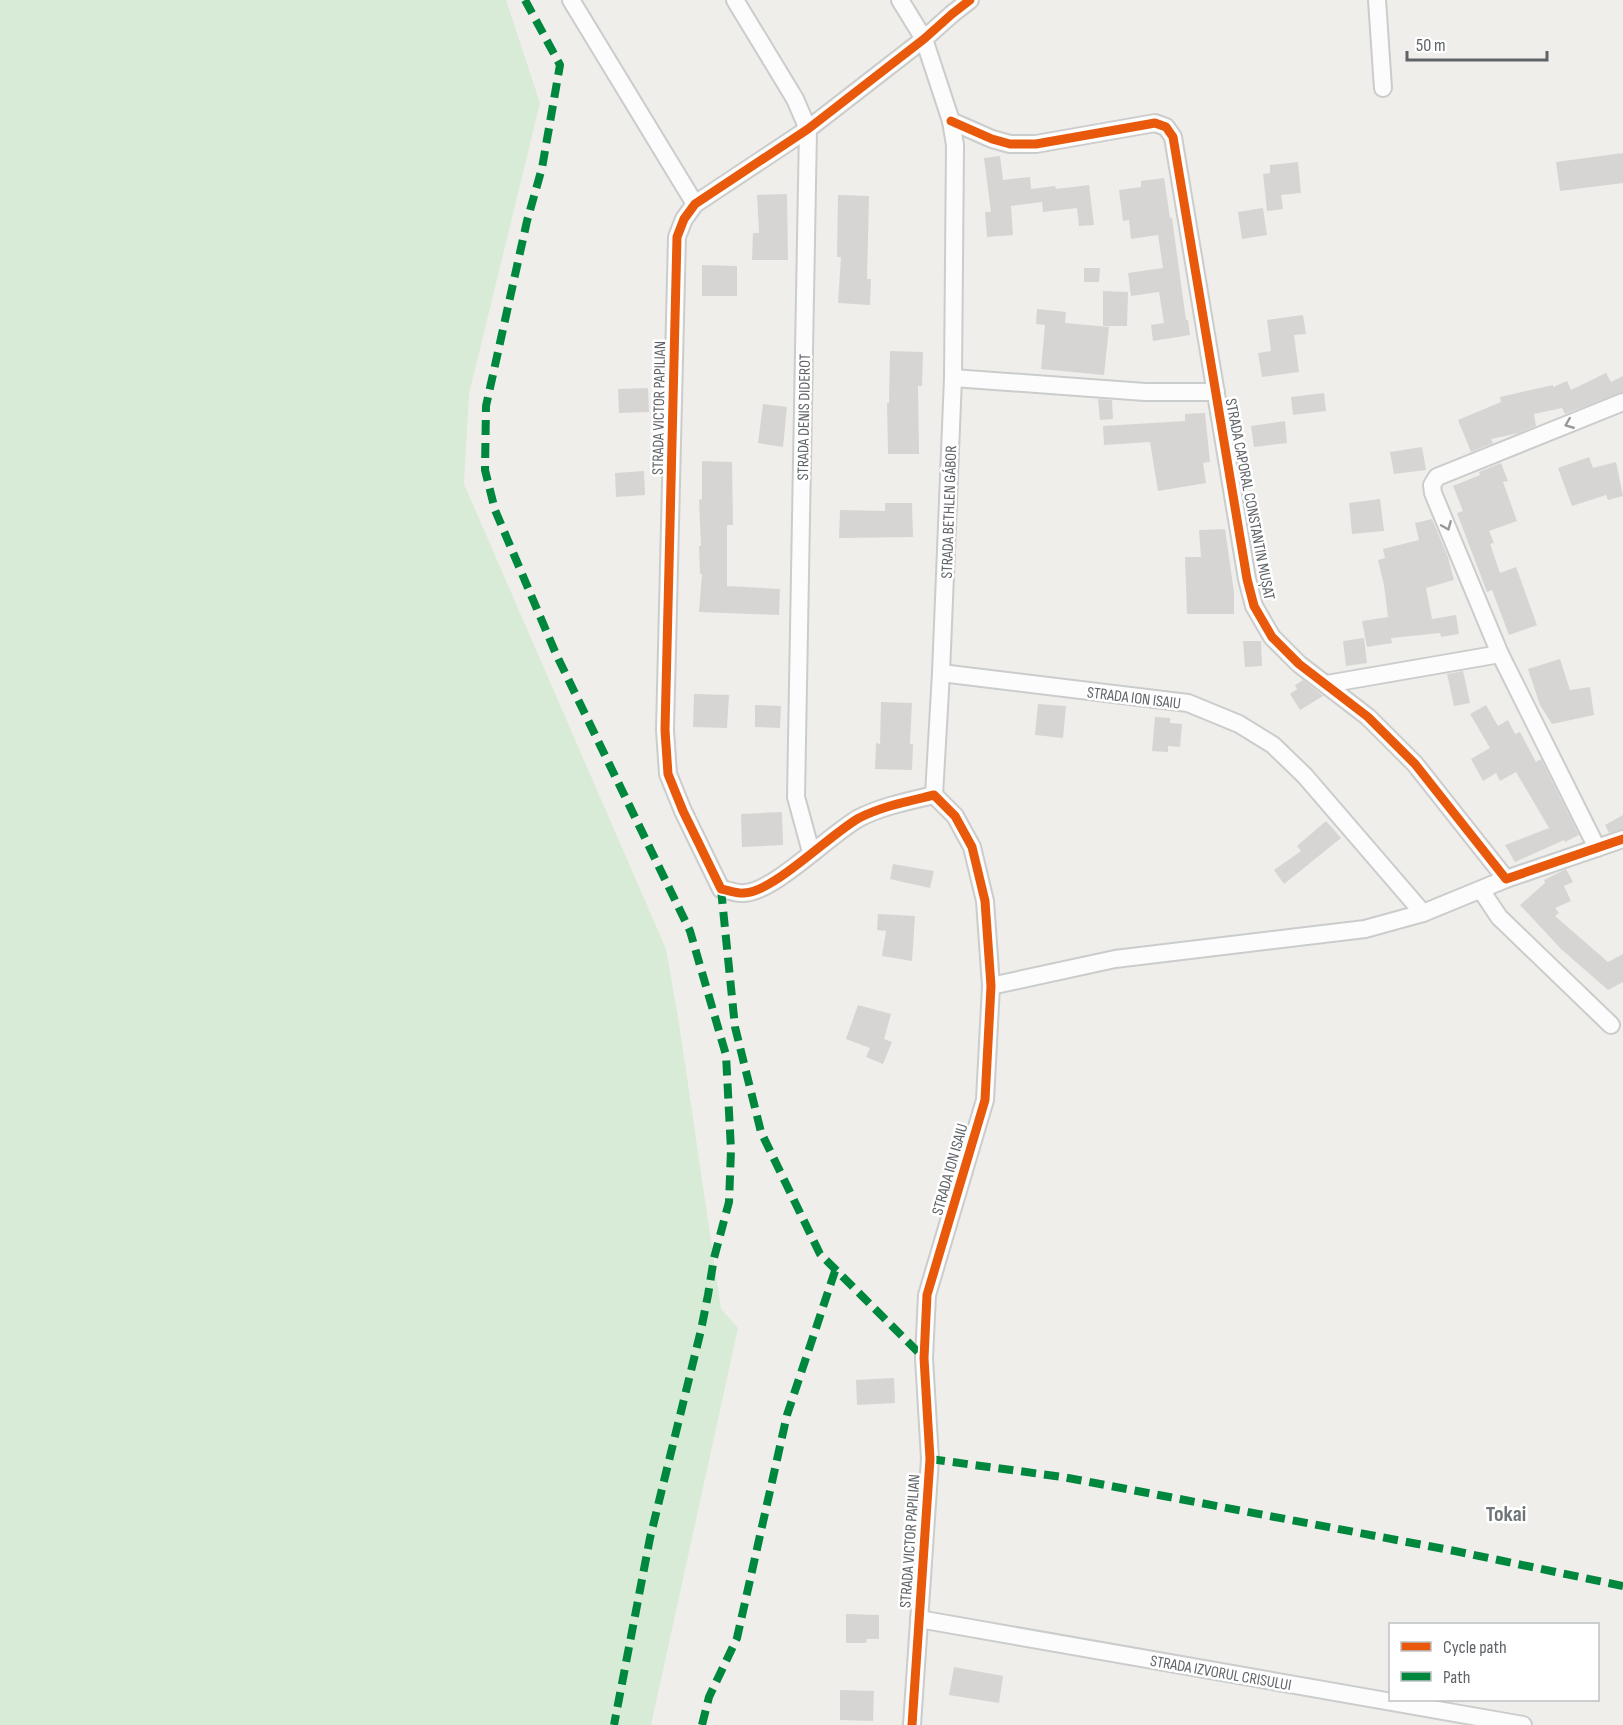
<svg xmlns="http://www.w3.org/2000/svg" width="1623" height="1725" viewBox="0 0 1623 1725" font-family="'Sofia Sans Condensed',sans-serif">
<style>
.green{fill:#d8ebd6}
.building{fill:#d6d5d3}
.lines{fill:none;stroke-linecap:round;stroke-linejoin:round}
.street-casing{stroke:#cbcccc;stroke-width:20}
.street{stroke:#fdfcfc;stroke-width:16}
.quiet{stroke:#00873e;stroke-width:8;stroke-dasharray:15 8;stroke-linecap:butt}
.cycleway-casing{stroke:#fff;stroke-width:13}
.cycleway{stroke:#e8590c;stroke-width:9}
.oneway{stroke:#96999c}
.labels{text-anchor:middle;stroke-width:5;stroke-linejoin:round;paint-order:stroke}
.street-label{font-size:16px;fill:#5f6368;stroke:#fff}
.district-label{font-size:22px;font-weight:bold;fill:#70757a;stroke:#fff}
</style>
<rect width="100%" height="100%" fill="#efeeea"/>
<path class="green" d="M0 0H506L540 103 469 394 464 484 666 949 679 1023 721 1309 738 1328 651 1725H0Z"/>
<g class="building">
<path d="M1623 153V183L1560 191 1556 162Z"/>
<path d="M1000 156 1003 180 1030 177 1031 189 1055 186 1056 189 1089 185 1094 225 1079 226 1077 208 1043 212 1042 202 1011 206 1013 235 987 237 985 212H991L984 158Z"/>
<path d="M1298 162 1301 193 1281 195 1283 209 1267 211 1263 174 1270 173V165Z"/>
<path d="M1164 178 1170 218H1172L1186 320H1188L1190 335 1153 341 1151 325 1164 323 1159 292 1131 296 1128 273 1163 268 1158 235 1131 239 1129 220 1123 221 1119 190 1141 187V181Z"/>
<path d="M787 194 788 260H752L753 233H759L757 195Z"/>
<path d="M838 195 869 196 867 279H871L870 305 838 303 841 257H837Z"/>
<path d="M1263 208 1267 235 1242 239 1238 212Z"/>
<path d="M702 265 737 266V296H702Z"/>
<path d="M1084 268H1100L1099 282H1084Z"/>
<path d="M1103 291 1128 292 1127 326H1103Z"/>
<path d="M1037 309 1066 312 1065 323 1109 327 1104 375 1041 369 1045 325 1036 324Z"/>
<path d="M1303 315 1306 334 1294 335 1299 372 1262 377 1258 353 1271 351 1267 320Z"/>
<path d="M890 351 923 352 922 386H918L919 454H888L887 403H889Z"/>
<path d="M1606 373 1611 382 1623 376V392L1565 414 1562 408 1534 414 1536 426 1519 433 1491 439 1493 443 1471 452 1458 420 1501 402 1500 397 1553 385V387L1567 381 1571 390Z"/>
<path d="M648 388 649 412 619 413 618 389Z"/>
<path d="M1324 393 1326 411 1293 415 1291 397Z"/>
<path d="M1098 399 1112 400 1113 419 1100 420Z"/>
<path d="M763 404 787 407 783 447 758 443Z"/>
<path d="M1205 413 1210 462 1203 463 1206 483 1158 491 1150 442 1104 445 1103 426 1185 421V414Z"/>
<path d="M1285 421 1287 443 1254 447 1251 426Z"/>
<path d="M1422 447 1426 470 1394 474 1390 452Z"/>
<path d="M1589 457 1593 468 1616 462 1623 496 1608 500 1606 495 1572 506 1558 468Z"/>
<path d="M702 461 732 462 733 525H727V586L780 589 779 615 699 612 702 574H700L699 546H701L699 500 702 499Z"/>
<path d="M1501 463 1508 481 1503 482 1517 521 1489 531 1494 543 1490 544 1500 573 1516 567 1537 625 1509 635 1492 590 1487 592 1457 513 1463 511 1453 486 1480 475 1479 472Z"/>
<path d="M644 471 645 495 616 497 615 473Z"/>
<path d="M1380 499 1384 531 1352 534 1349 503Z"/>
<path d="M885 503H912L913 537 839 538 840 510 885 511Z"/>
<path d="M1432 519 1448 557 1454 580 1426 588 1432 619 1456 615 1459 634 1441 637 1440 633 1391 638 1392 643 1367 647 1362 621 1388 617 1384 585 1378 560 1385 558 1383 549 1419 540 1415 523Z"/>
<path d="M1225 529 1234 592V614H1187L1185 557H1201L1199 530Z"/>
<path d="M1364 638 1367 663 1346 666 1343 641Z"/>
<path d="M1243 641H1261L1262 666 1245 667Z"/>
<path d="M1560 659 1570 690 1590 687 1594 715 1552 724 1540 705 1528 669Z"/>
<path d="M1463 671 1470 703 1454 706 1447 674Z"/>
<path d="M1303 680 1323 696 1300 710 1290 694 1297 689 1295 685Z"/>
<path d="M694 694 729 695 727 728 693 727Z"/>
<path d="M881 702 912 703 910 744H913L912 770 875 769 876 743 880 744Z"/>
<path d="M1038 704 1066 706 1063 738 1035 735Z"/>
<path d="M755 705 781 706 780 728 755 727Z"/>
<path d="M1486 705 1498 726 1508 720 1515 734 1520 732 1536 762 1541 759 1579 835 1565 842 1564 840 1515 862 1505 845 1549 828 1516 772 1500 781 1496 773 1483 781 1471 759 1490 748 1470 714Z"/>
<path d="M1155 717 1170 718V723L1182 724 1180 747 1168 746V752L1152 751Z"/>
<path d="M782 812 783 845 742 847 741 814Z"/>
<path d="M1623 815V829L1609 833 1605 825Z"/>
<path d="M1326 821 1341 838 1284 884 1274 870 1301 851 1297 846Z"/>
<path d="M893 864 934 871 930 888 890 879Z"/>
<path d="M1566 869 1573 882 1564 886 1571 901 1555 908 1559 913 1555 916 1608 962 1623 954V982L1608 990 1561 949 1520 905 1545 883 1544 880Z"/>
<path d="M878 914 915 916 912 961 882 956 886 931 877 930Z"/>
<path d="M858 1005 891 1014 884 1039 892 1042 883 1064 866 1057 870 1048 846 1039Z"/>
<path d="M894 1378 895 1403 857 1405 856 1380Z"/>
<path d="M846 1614 879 1615V1639H867L866 1643H846Z"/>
<path d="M954 1667 1003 1676 999 1703 949 1695Z"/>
<path d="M840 1690 874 1691 873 1721 840 1720Z"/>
</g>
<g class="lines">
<defs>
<g id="street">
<path d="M571 0 695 204"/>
<path d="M735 0 795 99 808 129 796 797 811 852"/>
<path d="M900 0 924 39 951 121 955 145 953 378 941 673 934 795"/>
<path d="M1377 0 1383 88"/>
<path d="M951 121 992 139 1010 144H1036L1155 123 1166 127 1173 137 1247 579 1254 606 1272 637 1299 664 1368 717 1415 764 1506 879 1623 839"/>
<path d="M953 378 1145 392H1216"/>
<path d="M941 673 1188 703 1239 724 1273 745 1305 776 1423 913"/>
<path d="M1327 684 1500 654"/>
<path d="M934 795C909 801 883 806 859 818 829 835 774 892 744 893 737 894 728 890 721 889L683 811 668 774 665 730 677 237 684 219 695 204 808 129 924 39 952 14 970 0"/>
<path d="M1597 848 1500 654 1433 493 1432 485 1437 477 1623 402"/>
<path d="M1481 890 1499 917 1611 1025"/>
<path d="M991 986 1115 959 1365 929 1423 913 1506 879"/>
<path d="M919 1619 1523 1725"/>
<path d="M912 1725 930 1459 924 1358 927 1295 985 1100 991 986 985 901 972 847 955 816 934 795"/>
</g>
</defs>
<use href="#street" class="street-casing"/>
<use href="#street" class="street"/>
<g class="quiet">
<path d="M525 0 560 65 542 168 527 221 486 406 485 470 495 510 556 654 690 931 726 1055 731 1150 729 1202 714 1258 708 1295 701 1330 650 1538 614 1725"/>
<path d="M721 889 735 1027 761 1132 820 1254 924 1358"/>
<path d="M930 1459 1063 1477 1455 1551 1623 1586"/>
<path d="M702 1725 709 1697 737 1638 787 1415 835 1271"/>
</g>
<defs>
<g id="cycleway">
<path d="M951 121 992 139 1010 144H1036L1155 123 1166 127 1173 137 1247 579 1254 606 1272 637 1299 664 1368 717 1415 764 1506 879 1623 839"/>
<path d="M912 1725 930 1459 924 1358 927 1295 985 1100 991 986 985 901 972 847 955 816 934 795C909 801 883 806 859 818 829 835 774 892 744 893 737 894 728 890 721 889L683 811 668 774 665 730 677 237 684 219 695 204 808 129 924 39 952 14 970 0"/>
</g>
</defs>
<use href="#cycleway" class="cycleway-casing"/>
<use href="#cycleway" class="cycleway"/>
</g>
<defs><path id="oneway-chevron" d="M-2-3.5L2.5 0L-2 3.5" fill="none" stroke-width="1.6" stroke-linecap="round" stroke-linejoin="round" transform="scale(1.5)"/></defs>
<g class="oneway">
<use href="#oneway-chevron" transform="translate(1569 424) rotate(158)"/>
<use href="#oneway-chevron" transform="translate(1447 526) rotate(67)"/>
</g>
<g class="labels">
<g class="street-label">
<text transform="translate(658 408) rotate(-89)" y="6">STRADA VICTOR PAPILIAN</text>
<text transform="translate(803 417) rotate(-89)" y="6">STRADA DENIS DIDEROT</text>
<text transform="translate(1251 499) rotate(79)" y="6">STRADA CAPORAL CONSTANTIN MUȘAT</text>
<text transform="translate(948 512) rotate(-88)" y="6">STRADA BETHLEN GÁBOR</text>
<text transform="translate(1134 697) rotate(7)" y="6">STRADA ION ISAIU</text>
<text transform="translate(949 1169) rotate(-74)" y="6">STRADA ION ISAIU</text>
<text transform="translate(909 1541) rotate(-86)" y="6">STRADA VICTOR PAPILIAN</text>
<text transform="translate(1221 1672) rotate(10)" y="6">STRADA IZVORUL CRISULUI</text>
</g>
<g class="district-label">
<text x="1506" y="1521">Tokai</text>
</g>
</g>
<rect x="1389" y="1623" width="210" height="78" fill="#ffffff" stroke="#bfc1c3" stroke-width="1.5"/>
<rect x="1401" y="1642" width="30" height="9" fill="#e8590c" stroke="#bfc1c3" stroke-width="1.5"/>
<text x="1443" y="1653" font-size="18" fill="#5f6368">Cycle path</text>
<rect x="1401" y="1672" width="30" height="9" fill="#00873e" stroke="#bfc1c3" stroke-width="1.5"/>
<text x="1443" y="1683" font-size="18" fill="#5f6368">Path</text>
<path d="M1407 51v9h140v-9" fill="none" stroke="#5f6368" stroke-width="3"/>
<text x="1416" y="51" font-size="18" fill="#5f6368" stroke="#ffffff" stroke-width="4.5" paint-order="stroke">50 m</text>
</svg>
